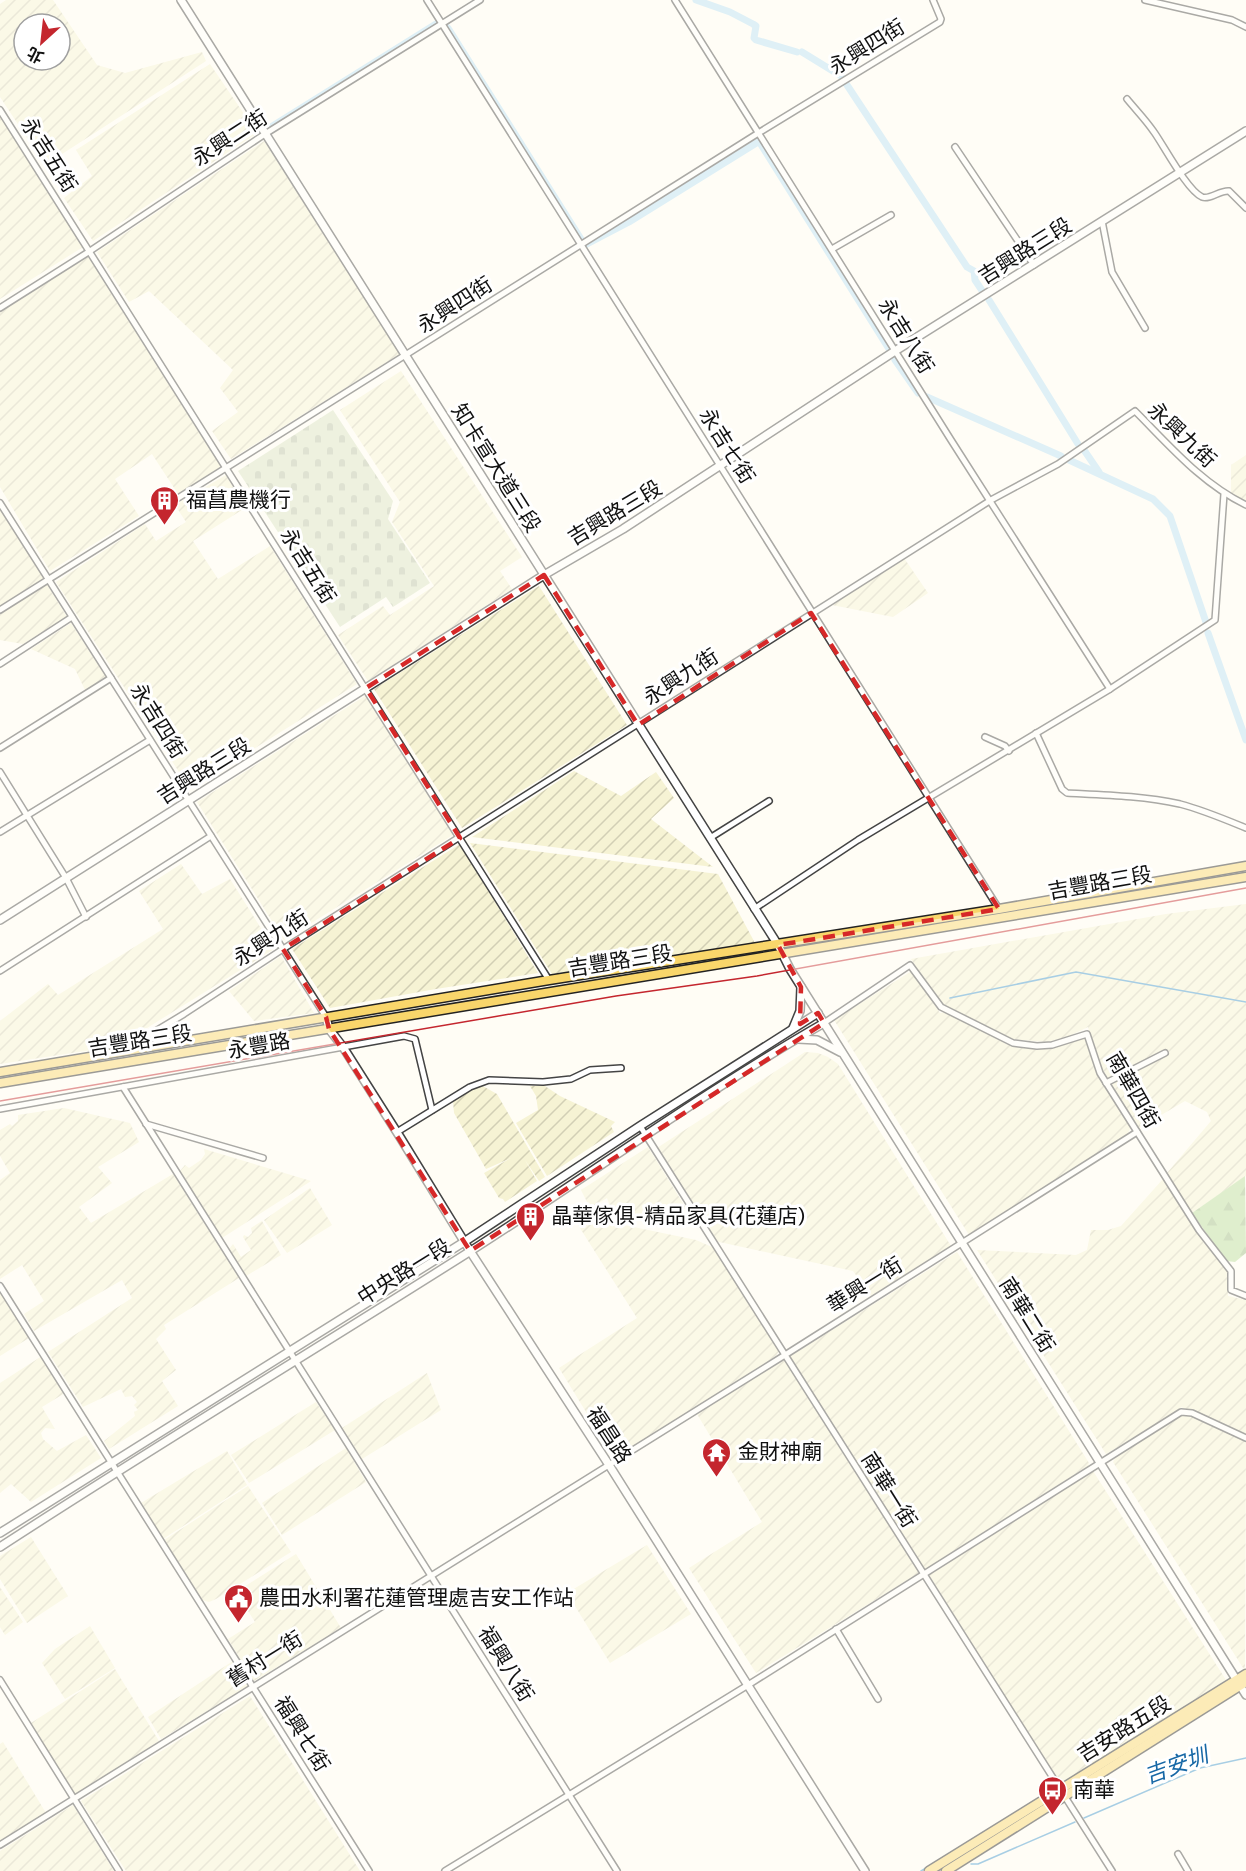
<svg xmlns="http://www.w3.org/2000/svg" width="1246" height="1871" viewBox="0 0 1246 1871" font-family="'Roboto Serif','Noto Sans TC',serif">
<style>
.farmland{fill:url(#farmland-furrows);fill-rule:evenodd}
.forest{fill:url(#forest-firs)}
.cemetery{fill:url(#cemetery-stones)}
.lines{fill:none;stroke-linecap:round;stroke-linejoin:round}
.stream{stroke:#3f96cf;stroke-width:1.5}
.canal{stroke:#b9e0f7;stroke-width:7}
.minor-casing{stroke:#444;stroke-width:8}
.tertiary-casing{stroke:#444;stroke-width:10}
.primary-casing{stroke:#222;stroke-width:11}
.minor{stroke:#fff;stroke-width:5}
.tertiary{stroke:#fff;stroke-width:7}
.primary{stroke:#f9d66b;stroke-width:8}
.rail{stroke:#c4262e;stroke-width:1.5}
.marked{fill:none;stroke:#d62828;stroke-width:4.5;stroke-dasharray:12 8;stroke-linejoin:round}
.labels{text-anchor:middle;stroke-width:6;stroke-linejoin:round;paint-order:stroke}
.street-label{font-size:21px;fill:#111;stroke:#fff}
.poi-label{font-size:21px;fill:#111;stroke:#fff;text-anchor:start}
.water-label{font-size:22px;font-style:italic;fill:#1768a6;stroke:#fff}
</style>
<defs>
<pattern id="farmland-furrows" width="10" height="10" patternUnits="userSpaceOnUse" patternTransform="scale(1.5)"><rect width="10" height="10" fill="#f6f3d4"/><path d="M-1 1l2-2M0 10L10 0M9 11l2-2" fill="none" stroke="#d2cfb5"/></pattern>
<pattern id="forest-firs" width="22" height="20" patternUnits="userSpaceOnUse" patternTransform="scale(1.5)"><rect width="22" height="20" fill="#b9dc9c"/><path d="M5 1l3.5 6h-7zM16 11l3.5 6h-7z" fill="#9ebc85"/></pattern>
<pattern id="cemetery-stones" width="16" height="16" patternUnits="userSpaceOnUse" patternTransform="scale(1.5)"><rect width="16" height="16" fill="#d9e3c4"/><path d="M2 7V4a2 2 0 0 1 4 0v3zM10 15v-3a2 2 0 0 1 4 0v3z" fill="#b9c2a7"/></pattern>
</defs>
<rect width="100%" height="100%" fill="#fffdf5"/>
<g class="farmland">
<path d="M6 0H53L97 65 125 73 202 52 206 61 45 165 0 97V4ZM24 24H60V60H24Z"/>
<path d="M210 64 257 133 93 241 64 198 92 176 76 150Z"/>
<path d="M0 115 83 247 0 299Z"/>
<path d="M264 141 400 354 231 459 212 431 238 412 220 388 233 370 149 291 129 302 97 252Z"/>
<path d="M87 255 221 467 178 494 152 454 115 479 139 516 50 571 0 487V312Z"/>
<path d="M401 371 522 557 500 571 512 589 368 681 338 635 383 606 390 615 434 586 392 522 400 502 340 410Z"/>
<path d="M1246 455V501L1231 494V465Z"/>
<path d="M226 475 245 508 193 541 218 579 270 546 357 684 190 789 56 582 145 524 156 541 186 522 175 505Z"/>
<path d="M0 506 48 579 0 608Z"/>
<path d="M904 558 928 593 893 617 832 605Z"/>
<path d="M46 583 67 617 23 644 0 640V613Z"/>
<path d="M539 586 627 725 462 828 374 689Z"/>
<path d="M71 623 106 677 85 690 75 669 31 649Z"/>
<path d="M365 696 453 835 284 940 197 802Z"/>
<path d="M574 771 621 796 656 772 674 798 651 819 713 867 472 837Z"/>
<path d="M470 843 718 874 755 943 552 974Z"/>
<path d="M460 844 538 973 436 989 330 1008 292 949Z"/>
<path d="M181 864 202 894 230 879 274 949 118 1046 0 1064V1021L48 984 58 995 163 929 139 891Z"/>
<path d="M1246 904V1176L1192 1213 1167 1173 1211 1121 1207 1112 1185 1101 1139 1128 1098 1062 1088 1027 1067 1037 1047 1042 1010 1039 943 1005 911 959 1166 914Z"/>
<path d="M281 956 314 1013 254 1021 229 991Z"/>
<path d="M910 972 914 974 940 1013 947 1012 986 1031 1006 1044 1044 1049 1086 1037 1092 1059 1101 1079 1131 1127 1127 1135 969 1235 834 1020Z"/>
<path d="M805 1052 818 1053 828 1057 838 1064 951 1246 871 1296 853 1271 715 1241 657 1148Z"/>
<path d="M481 1085 497 1094 545 1177 539 1181 525 1160 537 1181 505 1202 503 1199 499 1198 484 1173 511 1158 486 1169 454 1113 453 1101Z"/>
<path d="M530 1086H545L560 1096 615 1122 611 1126 614 1132 547 1176 516 1123 538 1110 536 1096Z"/>
<path d="M64 1108 130 1123 139 1142 98 1167 112 1183 79 1207 91 1223 173 1174 239 1278 164 1325 166 1329 156 1339 176 1370 162 1381 178 1406 109 1449 104 1441 135 1416 134 1412 138 1410 134 1405 137 1402 132 1396 125 1397 121 1389 83 1407 48 1352 132 1298 122 1280 34 1331 24 1314 44 1301 22 1265 0 1279V1180L10 1173 0 1156V1130L10 1124 12 1126 18 1121V1115Z"/>
<path d="M648 1147 686 1208 662 1223 613 1214 607 1198 590 1208 581 1190Z"/>
<path d="M204 1149 311 1181 222 1238 179 1172 185 1165 189 1168 201 1160 205 1154Z"/>
<path d="M1163 1179 1204 1243 1228 1270V1296L1246 1300V1435L1181 1407 1179 1411 1106 1454 977 1250 1076 1255 1087 1250 1091 1230H1108L1121 1226Z"/>
<path d="M310 1188 332 1225 287 1253 264 1220Z"/>
<path d="M579 1220 624 1225 696 1240 714 1248 779 1351 776 1356 615 1459 559 1368 637 1318 578 1225Z"/>
<path d="M262 1221 281 1255 246 1276 229 1249 233 1244 241 1257 251 1250 243 1237 244 1235 248 1237 252 1233 251 1228Z"/>
<path d="M957 1252 1089 1463 1088 1466 923 1571 789 1357Z"/>
<path d="M0 1292 29 1338 0 1356Z"/>
<path d="M42 1356 65 1393 42 1407 55 1429 45 1428 41 1433 43 1439 57 1451 86 1435 101 1458 31 1502 11 1484 0 1493V1383Z"/>
<path d="M782 1361H786L919 1573 756 1673 689 1568 762 1522 697 1414Z"/>
<path d="M427 1373 441 1410 362 1459 342 1428Z"/>
<path d="M316 1402 335 1430 249 1483 231 1455Z"/>
<path d="M1181 1415H1190L1246 1441 1245 1671 1113 1462 1117 1455Z"/>
<path d="M346 1448 366 1482 282 1535 262 1503Z"/>
<path d="M227 1451 247 1485 163 1539 141 1503Z"/>
<path d="M1093 1471 1226 1680 1060 1785 928 1573Z"/>
<path d="M248 1486 291 1552 216 1599 209 1602 202 1600 164 1540Z"/>
<path d="M31 1537 68 1596 27 1623 0 1579V1556Z"/>
<path d="M647 1545 691 1614 610 1663 567 1593Z"/>
<path d="M296 1554 341 1628 254 1681 228 1639 255 1622 236 1592Z"/>
<path d="M0 1587 23 1622 5 1635 0 1627Z"/>
<path d="M90 1626 115 1668 65 1699 42 1663 55 1649Z"/>
<path d="M233 1661 248 1686 161 1739 148 1717Z"/>
<path d="M115 1669 159 1741 75 1795 31 1723Z"/>
<path d="M250 1696 360 1871H126L81 1801Z"/>
<path d="M3 1742 46 1813 0 1842V1744Z"/>
<path d="M73 1805 114 1871H0V1851Z"/>
</g>
<path class="forest" d="M1245 1176 1246 1253 1235 1262 1226 1261 1192 1213Z"/>
<path class="cemetery" d="M333 410 393 501 388 519 430 583 393 607 386 597 340 627 238 471Z"/>
<g class="lines">
<g class="stream">
<path d="M950 998 1076 972 1246 1002"/>
<path d="M1084 1818 1200 1768 1246 1758"/>
<path d="M971 1864H978L1075 1822"/>
<path d="M921 1871 946 1856"/>
</g>
<g class="canal">
<path d="M696 0 730 12 753 24 756 26 754 38 756 40 797 52"/>
<path d="M448 28 581 239"/>
<path d="M802 52 841 76"/>
<path d="M845 82 967 267 974 271 975 280 983 292"/>
<path d="M271 127 436 24"/>
<path d="M585 245 629 222 758 142 760 143 889 349"/>
<path d="M989 300 1078 444"/>
<path d="M895 360 918 393"/>
<path d="M927 397 1061 456"/>
<path d="M1084 450 1099 472"/>
<path d="M1069 460 1153 499 1170 516 1207 625"/>
<path d="M1208 633 1246 740"/>
</g>
<defs>
<g id="minor">
<path d="M427 0 999 909"/>
<path d="M675 0 951 440 1110 689"/>
<path d="M1145 0 1232 20 1246 27"/>
<path d="M1127 99C1136 110 1146 120 1154 132 1164 146 1187 190 1202 197 1210 200 1220 190 1229 191L1246 208"/>
<path d="M0 110 549 980"/>
<path d="M955 147 1034 265"/>
<path d="M1102 221 1112 272 1145 328"/>
<path d="M832 249 891 215"/>
<path d="M0 308 90 251 265 134 480 0"/>
<path d="M0 503 326 1017"/>
<path d="M0 610 760 132 940 22 941 19 933 0"/>
<path d="M0 664 72 617"/>
<path d="M1036 733 1062 789 1067 793C1105 795 1143 796 1180 804 1203 810 1224 819 1246 828"/>
<path d="M985 737 1005 746 1009 751"/>
<path d="M0 748 111 678"/>
<path d="M0 772 66 878 86 917"/>
<path d="M0 832 150 740"/>
<path d="M710 838 769 801"/>
<path d="M754 909 858 840 1110 689 1215 620 1224 494"/>
<path d="M0 971 211 836"/>
<path d="M824 1023 910 965 941 1007 1013 1043 1037 1046 1052 1045 1087 1034 1100 1073 1199 1230 1231 1271V1290L1246 1296"/>
<path d="M124 1050 184 1014 283 949 991 500 1058 464 1135 411C1170 446 1201 483 1246 505"/>
<path d="M1106 1083 1165 1053"/>
<path d="M123 1087 617 1871"/>
<path d="M0 1109 404 1036 415 1039 432 1110"/>
<path d="M146 1124 263 1158"/>
<path d="M640 1126 1112 1871"/>
<path d="M397 1132 470 1087 489 1080 543 1082 571 1079 590 1070 621 1068"/>
<path d="M0 1286 369 1871"/>
<path d="M836 1629 878 1699"/>
<path d="M0 1680 119 1871"/>
<path d="M0 1845 785 1355 1137 1132"/>
<path d="M1178 1854 1188 1871"/>
<path d="M445 1871 748 1685 1181 1412 1192 1413 1246 1438"/>
</g>
<g id="tertiary">
<path d="M181 0 778 945 790 969 1246 1695"/>
<path d="M0 920 544 575 623 529 895 351 1246 131"/>
<path d="M326 1017 329 1029 343 1047 400 1137 470 1251 609 1465 865 1871"/>
<path d="M793 1028 800 1011 801 987"/>
<path d="M798 1039 817 1040 840 1052"/>
<path d="M0 1533 464 1242 640 1126 818 1013"/>
<path d="M0 1547C155 1446 313 1351 469 1252 588 1176 702 1093 824 1023"/>
</g>
<g id="primary">
<path d="M0 1072 549 980 999 909 1246 866"/>
<path d="M0 1083 1246 877"/>
<path d="M929 1871 1246 1674"/>
<path d="M946 1871 1246 1682"/>
</g>
</defs>
<use href="#minor" class="minor-casing"/>
<use href="#tertiary" class="tertiary-casing"/>
<use href="#primary" class="primary-casing"/>
<use href="#minor" class="minor"/>
<use href="#tertiary" class="tertiary"/>
<use href="#primary" class="primary"/>
<path class="rail" d="M0 1101 616 996 757 976 1246 888"/>
</g>
<path d="M0 0H1246V1871H0ZM544 575 638 725 811 613 999 909 778 945 801 987 800 1024 818 1013 824 1023 470 1251 329 1029 326 1017 283 949 460 838 366 688Z" fill="#fffdf5" fill-opacity=".55" fill-rule="evenodd"/>
<path class="marked" d="M544 575 638 725 811 613 999 909 778 945 801 987 800 1024 818 1013 824 1023 470 1251 329 1029 326 1017 283 949 460 838 366 688Z"/>
<defs>
<symbol id="building-pin" viewBox="-11 -11 22 30"><path d="M0 17L-7.5 6A9.5 9.5 0 1 1 7.5 6Z" fill="#c4262e" stroke="#fff"/><path d="M-4-6H4V6H1V3H-1V6H-4ZM-2.5-4.3h1.7v1.8h-1.7ZM.8-4.3h1.7v1.8H.8ZM-2.5-1h1.7V.8h-1.7ZM.8-1h1.7V.8H.8Z" fill="#fff"/></symbol>
<symbol id="temple-pin" viewBox="-11 -11 22 30"><path d="M0 17L-7.5 6A9.5 9.5 0 1 1 7.5 6Z" fill="#c4262e" stroke="#fff"/><path d="M0-6L5-2H3V0L6.5 2.5H4V6H1.5V3h-3V6H-4V2.5H-6.5L-3 0V-2H-5Z" fill="#fff"/></symbol>
<symbol id="civic-pin" viewBox="-11 -11 22 30"><path d="M0 17L-7.5 6A9.5 9.5 0 1 1 7.5 6Z" fill="#c4262e" stroke="#fff"/><path d="M-.6-6.5H3V-4.5H.6V-3L4-1V1h2V6H-6V1h2V-1L-.6-3ZM-1.2 2.5V6h2.4V2.5Z" fill="#fff"/></symbol>
<symbol id="bus-pin" viewBox="-11 -11 22 30"><path d="M0 17L-7.5 6A9.5 9.5 0 1 1 7.5 6Z" fill="#c4262e" stroke="#fff"/><path d="M-5-6H5V4H4V6H2V4H-2V6H-4V4H-5ZM-3.5-4V0h7V-4ZM-3.5 1.2v1.5H-2V1.2ZM2 1.2v1.5H3.5V1.2Z" fill="#fff"/></symbol>
</defs>
<g fill-rule="evenodd">
<use href="#building-pin" x="148" y="484" width="33" height="45"/>
<use href="#building-pin" x="514" y="1200" width="33" height="45"/>
<use href="#temple-pin" x="700" y="1436" width="33" height="45"/>
<use href="#civic-pin" x="222" y="1582" width="33" height="45"/>
<use href="#bus-pin" x="1036" y="1774" width="33" height="45"/>
</g>
<g class="labels">
<g class="street-label">
<text transform="translate(867 47) rotate(-32)" y="7">永興四街</text>
<text transform="translate(230 138) rotate(-33)" y="7">永興二街</text>
<text transform="translate(49 155) rotate(57)" y="7">永吉五街</text>
<text transform="translate(1025 251) rotate(-32)" y="7">吉興路三段</text>
<text transform="translate(455 305) rotate(-33)" y="7">永興四街</text>
<text transform="translate(906 336) rotate(58)" y="7">永吉八街</text>
<text transform="translate(1182 435) rotate(43)" y="7">永興九街</text>
<text transform="translate(727 446) rotate(58)" y="7">永吉七街</text>
<text transform="translate(496 468) rotate(58)" y="7">知卡宣大道三段</text>
<text transform="translate(615 513) rotate(-31)" y="7">吉興路三段</text>
<text transform="translate(308 566) rotate(58)" y="7">永吉五街</text>
<text transform="translate(681 677) rotate(-33)" y="7">永興九街</text>
<text transform="translate(158 721) rotate(58)" y="7">永吉四街</text>
<text transform="translate(204 771) rotate(-32)" y="7">吉興路三段</text>
<text transform="translate(1100 883) rotate(-10)" y="7">吉豐路三段</text>
<text transform="translate(271 938) rotate(-33)" y="7">永興九街</text>
<text transform="translate(620 961) rotate(-9)" y="7">吉豐路三段</text>
<text transform="translate(140 1041) rotate(-9)" y="7">吉豐路三段</text>
<text transform="translate(259 1046) rotate(-10)" y="7">永豐路</text>
<text transform="translate(1133 1090) rotate(60)" y="7">南華四街</text>
<text transform="translate(404 1272) rotate(-32)" y="7">中央路一段</text>
<text transform="translate(865 1285) rotate(-32)" y="7">華興一街</text>
<text transform="translate(1027 1315) rotate(58)" y="7">南華二街</text>
<text transform="translate(609 1435) rotate(57)" y="7">福昌路</text>
<text transform="translate(889 1490) rotate(58)" y="7">南華一街</text>
<text transform="translate(265 1659) rotate(-32)" y="7">舊村一街</text>
<text transform="translate(506 1664) rotate(58)" y="7">福興八街</text>
<text transform="translate(1124 1729) rotate(-32)" y="7">吉安路五段</text>
<text transform="translate(302 1734) rotate(58)" y="7">福興七街</text>
</g>
<g class="poi-label">
<text x="186" y="507">福菖農機行</text>
<text x="551" y="1223">晶華傢俱-精品家具(花蓮店)</text>
<text x="738" y="1459">金財神廟</text>
<text x="259" y="1605">農田水利署花蓮管理處吉安工作站</text>
<text x="1073" y="1797">南華</text>
</g>
<g class="water-label">
<text transform="translate(1176 1765) rotate(-20)" y="8">吉安圳</text>
</g>
</g>
<g transform="translate(42 42) rotate(207)"><circle r="28" fill="#ffffff" stroke="#a0a0a0" stroke-width="1.5"/>
<path d="M0-4.5L10 22L0 15L-10 22Z" fill="#c4262e"/>
<text y="-9" font-size="16" font-weight="bold" text-anchor="middle" fill="#111111">北</text>
</g>
</svg>
